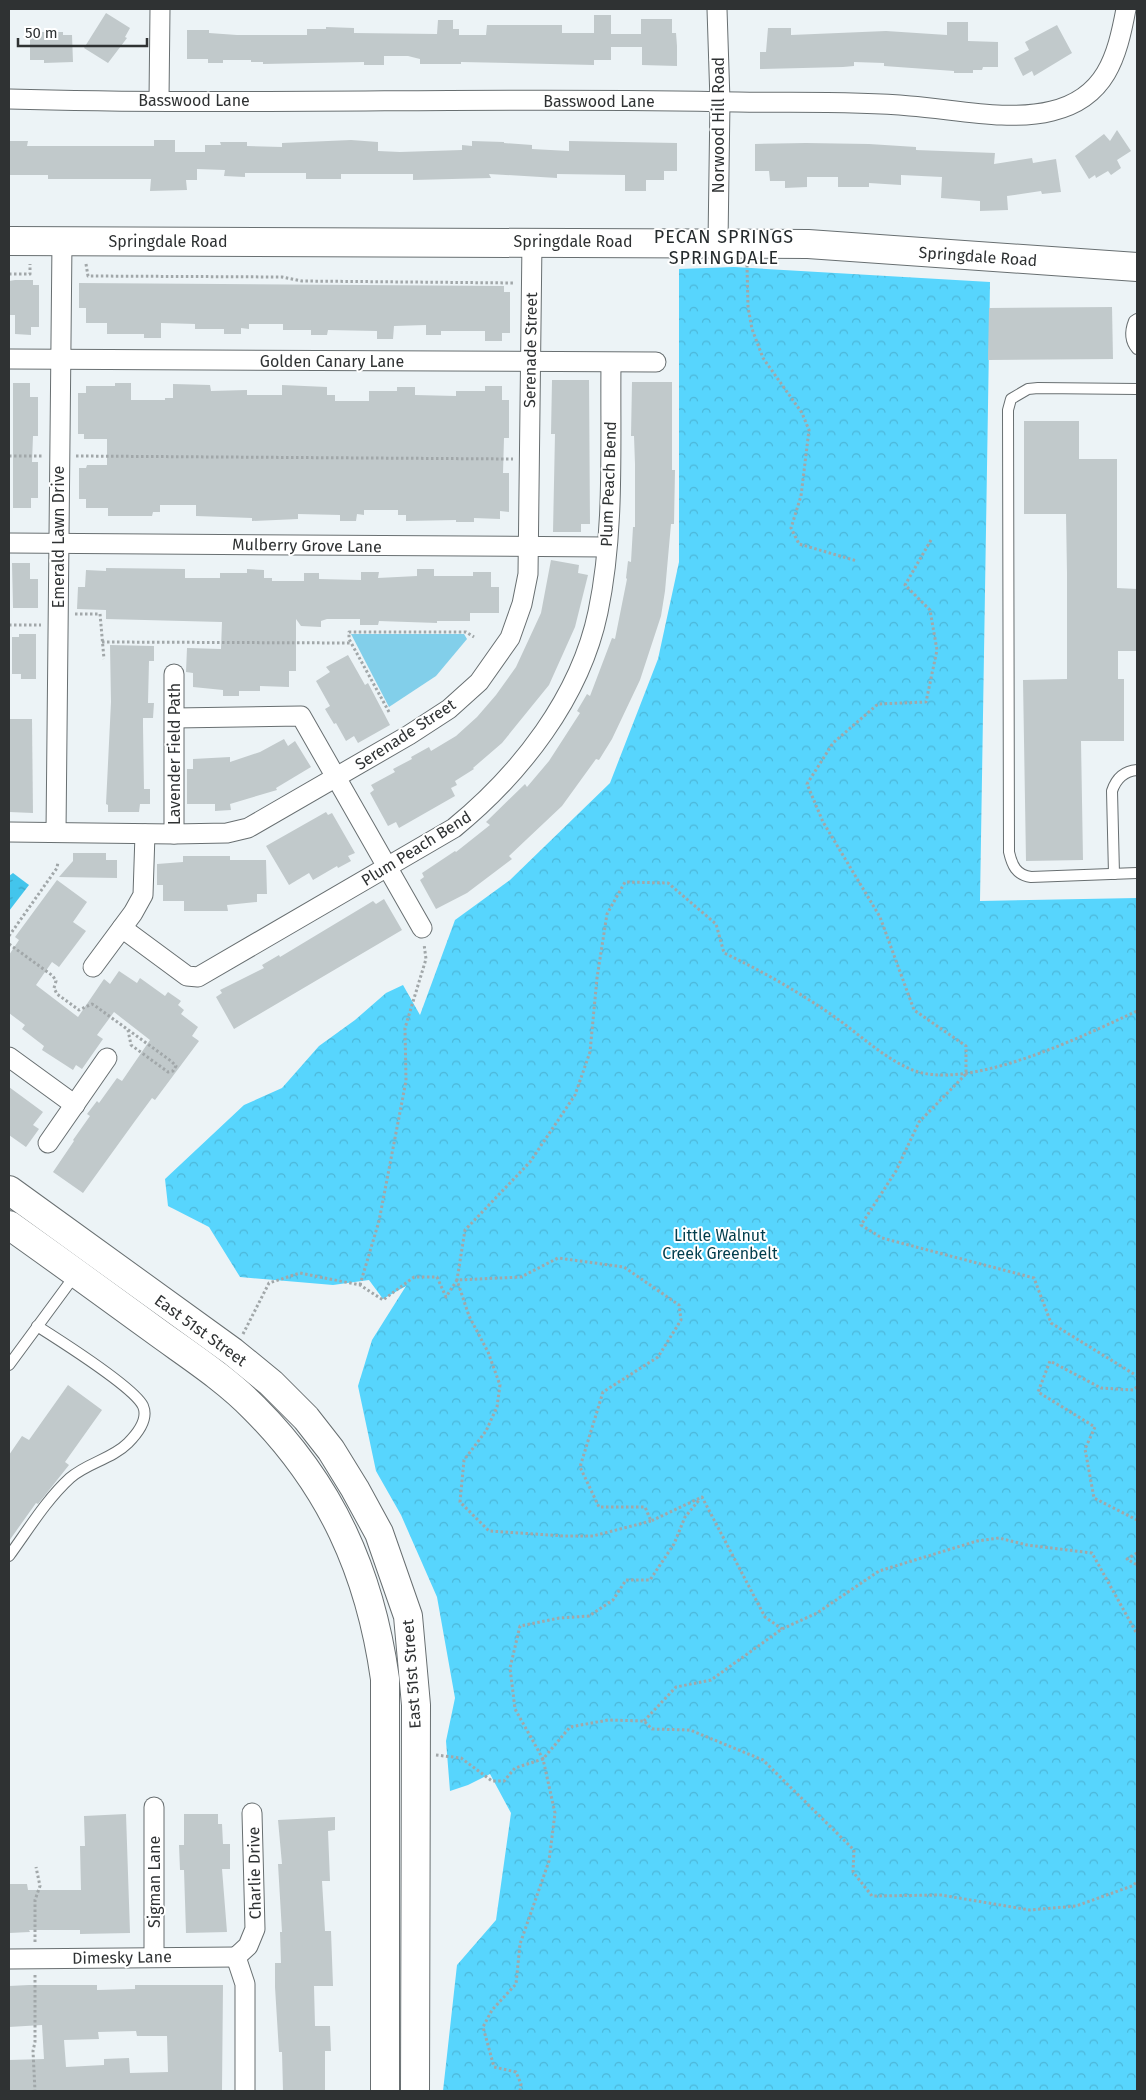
<svg xmlns="http://www.w3.org/2000/svg" width="1146" height="2100" viewBox="0 0 1146 2100" font-family="'Fira Sans',sans-serif">
<style>
.green{fill:#82cfea}
.forest{fill:url(#forest-crowns)}
.water{fill:url(#water-ripples)}
.building{fill:#c1c9cb;fill-rule:evenodd}
.lines{fill:none;stroke-linecap:round;stroke-linejoin:round}
.lane-casing{stroke:#686f71;stroke-width:12}
.street-casing{stroke:#686f71;stroke-width:21}
.secondary-casing{stroke:#686f71;stroke-width:30}
.path{stroke:#a1a7a9;stroke-width:3;stroke-dasharray:2.5 2.5;stroke-linecap:butt}
.lane{stroke:#fff;stroke-width:10}
.street{stroke:#fff;stroke-width:19}
.secondary{stroke:#fff;stroke-width:28}
.labels{text-anchor:middle;stroke-width:4;stroke-linejoin:round;paint-order:stroke}
.street-label{font-size:16px;fill:#2f3233;stroke:#fff}
.park-label{font-size:16px;fill:#013d4d;stroke:#fff}
.neighbourhood-label{font-size:18px;letter-spacing:1px;fill:#252b2d;stroke:#fff}
</style>
<defs>
<pattern id="forest-crowns" width="20" height="18" patternUnits="userSpaceOnUse" patternTransform="scale(1.25)"><rect width="20" height="18" fill="#57d5fd"/><path d="M2 6a3 3 0 1 1 6 0M12 15a3 3 0 1 1 6 0" fill="none" stroke="#4cb7d9"/></pattern>
<pattern id="water-ripples" width="26" height="14" patternUnits="userSpaceOnUse" patternTransform="scale(1.25)"><rect width="26" height="14" fill="#43c5ec"/><path d="M2 4q2-2 4 0t4 0M15 11q2-2 4 0t4 0" fill="none" stroke="#38a1c0"/></pattern>
</defs>
<rect width="100%" height="100%" fill="#ecf3f6"/>
<path class="green" d="M351 634H464L467 639 436 676 389 707Z"/>
<path class="forest" d="M734 267 990 282 980 901 1137 898V2091H443L457 1965 496 1920 511 1813 490 1774 468 1785 450 1791 446 1741 455 1698 437 1597 401 1515 376 1471 358 1386 372 1340 406 1286 383 1299 369 1280 333 1285 240 1277 209 1227 168 1206 165 1179 244 1105 282 1088 319 1046 355 1020 386 993 403 985 420 1015 455 920 510 880 610 783 658 659 679 562V269Z"/>
<path class="water" d="M13 873 29 885 9 911V876Z"/>
<g class="building">
<path d="M106 13 130 28 125 37 127 38 108 63 84 48Z"/>
<path d="M594 15H611V34H641V19H672V33H676L677 46V66L642 65V47H611V60H594V65L461 62V64H420V59L408 56H384V65H364V62L263 64V62H251V60H223V63H208V59H187V30H209V33L237 35H307V29H326V27L354 28V33L437 34 438 20H453V29H459V35H486L487 25H562V33H594Z"/>
<path d="M947 22H968V41L998 42V67H983L982 70H973V73H954V71L884 66V63L854 62V66L843 67 760 69V52H766L768 28H791V35L886 31 947 35Z"/>
<path d="M1057 25 1072 53 1034 76 1032 71 1023 76 1014 58 1029 50 1025 42Z"/>
<path d="M33 32H63V35H72L73 62 44 63V60H30V35H33Z"/>
<path d="M1117 130 1131 151 1117 160 1121 168 1111 175 1108 171 1096 178 1095 175 1089 179 1075 156 1104 134 1110 141Z"/>
<path d="M154 140H175V152H205V145H221L220 142H247V146L282 147V143L351 140 378 142V151L400 152 462 150V145L472 146V141L504 142V143L532 145V149L569 151V141L677 143V171H664V180H646V191H625V175L557 174V178L489 174 491 178 413 180V174H341V179H306V173H245V177L224 176 225 170 197 169V180H186L187 190 150 191 151 179H48V175H9V141H28L27 146H154Z"/>
<path d="M806 143 869 144 916 147V150L995 153 994 164 1032 158 1033 163 1056 159 1061 192 1042 194 1041 191 1007 196 1008 210 980 211V201L941 198 942 177 901 175V185L869 183V187H838V177H807V187L785 188V181H770L769 171H755V144Z"/>
<path d="M15 280H33V285H39V327H31V335L15 334V315H9V281Z"/>
<path d="M79 283 504 286V292H510V333H502V341H485V331H441V335H426V325L394 326 393 339H377V331L328 330 327 335H311V330H283V324H249V329L241 328V334H224V329H195V324L161 323V338H144V334H107V323H86V308H79Z"/>
<path d="M1112 307 1113 359 988 360 989 308Z"/>
<path d="M552 380H589L590 524H581V532H553L555 434H551Z"/>
<path d="M632 382H672V470H675L674 524H671L665 591 661 616 640 680 612 739 599 760 596 759 562 806 509 856 512 859 467 893 436 909 420 880 424 877 422 873 455 851 456 852 490 825 486 822 525 784 527 787 549 761 580 713 577 711 587 694 590 696 612 638 615 639 627 579 626 578 628 561 631 562 633 527H635V464L634 436H631Z"/>
<path d="M13 383H30V397H38V436H33L32 462H38V498H31V508H13Z"/>
<path d="M115 383H131V400H165V398H173V384L210 385 211 391 247 390V395H282V385L327 387V395H335V401H369V391H397V387H415V395L456 396V391H485V386H502V400H509V438H504L503 473H509V512L500 511V519L474 518V522H456V520L406 521V515H398V510H364V515L357 514 356 521H340V515L298 514V519L252 521V518L196 516V505H160V512H153L152 516H108V508H86V499H79V468H86L87 465H107V439H84V434H78V393H86V386H115Z"/>
<path d="M1024 421H1079V459H1117V588L1137 589V651H1118V679H1124V741H1081L1083 860 1026 861 1023 680 1067 679V573L1066 514H1024Z"/>
<path d="M551 560 579 565 578 573 588 575 575 627 549 685 502 743 473 768 474 769 455 781 457 785 451 788 455 796 399 828 396 822 388 826 370 793 374 790 371 785 395 772 393 769 412 759 411 757 429 747 431 751 456 736 477 717 496 695 516 667 541 613Z"/>
<path d="M12 563H30V579H38V608H13Z"/>
<path d="M106 568 185 569V578H220V573H247V569L264 570V578H272V581H304V573H319V579L361 580V572H379L378 578 417 576V569H434V576H473V572H491V587H499V613H470V621H437V623L379 621 378 625H360V619H327L321 621V627L301 626 296 619V671H289V687L260 686V691H239V696H223V690L193 687V673L186 672 187 648 221 649 222 622 106 619V610L77 609 78 587H85L86 570 106 571Z"/>
<path d="M19 634H36V679H21V674H12V637H19Z"/>
<path d="M110 645 154 646V661H149L148 703H154L153 718H143V726L144 789H150V804H140L139 812H108V805L106 804 111 702Z"/>
<path d="M348 655 365 685 368 683 390 725 358 743 354 736 346 741 336 723 334 724 325 709 330 706 316 681 330 672 326 667Z"/>
<path d="M9 719H32L33 813 9 812Z"/>
<path d="M284 739 288 746 295 741 311 767 276 788 277 790 230 804 231 810 215 811V804H187V769H193V759L230 757V762L260 752Z"/>
<path d="M326 812 328 815 332 813 355 853 348 856 351 861 338 868 337 866 313 880 309 873 289 885 266 846Z"/>
<path d="M73 853H106V860H117V878L59 877 73 861Z"/>
<path d="M183 856H230V860H266L267 894H257V902L227 905 228 911H184V901H163V885H157V864L183 862Z"/>
<path d="M57 880 87 902 73 922 86 931 59 967 52 962 36 985 78 1017 104 979 110 984 119 971 137 983 140 978 165 996 168 992 181 1001 178 1005 184 1010 181 1014 198 1027 192 1036 199 1041 155 1100 152 1098 135 1121 83 1193 53 1172 74 1141 73 1140 90 1116 87 1114 97 1101 99 1103 117 1078 122 1081 150 1040 114 1012 97 1035 103 1039 82 1069 76 1065 73 1070 42 1050 44 1046 22 1029 25 1025 9 1013V955L19 940 15 937Z"/>
<path d="M384 899 402 930 234 1029 216 997 222 993 220 990 264 968 262 965 279 955 280 957 373 901 376 904Z"/>
<path d="M9 1087 43 1112 33 1125 39 1129 26 1147 9 1135Z"/>
<path d="M68 1385 102 1410 65 1462 69 1465 38 1504 36 1503 9 1541V1455L22 1436 29 1440Z"/>
<path d="M126 1814 130 1933 80 1934V1930H29L30 1932 9 1933V1884H27L28 1890H81L80 1846H85L84 1816Z"/>
<path d="M184 1814H218V1824H222L223 1844H230V1869H222L227 1932 186 1933 184 1870H180L179 1845H184Z"/>
<path d="M335 1817V1830L328 1831 330 1881H322L325 1931H331L333 1986H314L315 2026H330L331 2051H325V2091H283L282 2052H279L275 1987V1963H281L280 1932H282L278 1864H282L278 1820Z"/>
<path d="M29 1985H97V1990L135 1989V1985H223L222 2091H9V2060L44 2059 42 2025 9 2027V1986ZM136 2031 137 2036H167L168 2072 130 2073 129 2058 104 2059V2065L66 2067 64 2040 99 2039 98 2032Z"/>
</g>
<g class="lines">
<defs>
<g id="lane">
<path d="M1137 319 1134 321C1130 331 1130 341 1137 349"/>
<path d="M1137 389 1038 388 1028 389 1011 399 1008 410 1009 852C1012 865 1016 875 1031 877L1137 873"/>
<path d="M1114 874 1112 791C1116 779 1124 771 1137 770"/>
<path d="M9 1365 76 1274"/>
<path d="M9 1556C28 1530 46 1500 70 1478 87 1463 112 1459 128 1443 137 1434 149 1420 143 1406 134 1387 59 1340 37 1326"/>
</g>
<g id="street">
<path d="M717 9 720 101 718 242"/>
<path d="M9 99C252 106 495 96 738 102 796 103 854 101 910 106 954 109 1009 122 1052 111 1106 98 1117 57 1126 9"/>
<path d="M159 100 160 9"/>
<path d="M9 359 656 362"/>
<path d="M9 543 606 547"/>
<path d="M175 718 301 716 422 928"/>
<path d="M9 832 174 834 227 833 248 828 409 735 449 709 479 682 510 638 522 604 528 574 532 241"/>
<path d="M56 832 62 242"/>
<path d="M174 834V674"/>
<path d="M122 928 187 976 198 977 454 828C520 774 580 698 598 612 615 531 610 445 611 363"/>
<path d="M93 967 133 913 143 895 145 834"/>
<path d="M9 1057 75 1105"/>
<path d="M48 1143 107 1058"/>
<path d="M154 1957V1807"/>
<path d="M236 1957 248 1946 255 1929 252 1813"/>
<path d="M236 1957 245 1984V2091"/>
<path d="M9 1959 236 1957"/>
</g>
<g id="secondary">
<path d="M9 241 808 244 1137 267"/>
<path d="M9 1190 233 1352 271 1383 306 1418 331 1450 355 1489 379 1533 408 1616 416 1705 415 2091"/>
<path d="M9 1225C57 1259 105 1294 153 1329 187 1354 225 1378 254 1408 331 1485 370 1572 385 1679V2091"/>
</g>
</defs>
<use href="#lane" class="lane-casing"/>
<use href="#street" class="street-casing"/>
<use href="#secondary" class="secondary-casing"/>
<g class="path">
<path d="M86 264 88 276 282 277 302 281 515 283"/>
<path d="M747 265 748 307 752 329 763 358 802 413 809 430 801 496 791 528 799 544 857 561"/>
<path d="M9 274H30V264"/>
<path d="M9 456H44"/>
<path d="M76 456 513 459"/>
<path d="M931 540 905 585 930 610 937 650 926 702 878 704 833 743 807 784 823 822 880 917 914 1010 966 1046V1074L919 1122 896 1171 861 1225 882 1238 1034 1278 1051 1323 1137 1376"/>
<path d="M75 614H100L104 659"/>
<path d="M9 625H41"/>
<path d="M102 642 351 643"/>
<path d="M389 712 349 639V632H466L474 637"/>
<path d="M9 936 57 868 58 862"/>
<path d="M9 944 53 976 56 981 54 988 57 994 79 1010 92 1004 94 1005 171 1061 176 1066 173 1071 168 1072 131 1045 128 1030"/>
<path d="M360 1285 379 1221 406 1081 405 1028 426 959 424 944"/>
<path d="M243 1334 269 1283 300 1273 360 1285 383 1300 414 1277H437L446 1297 457 1280 521 1277 558 1258 624 1267 679 1305 681 1320 658 1357 603 1392 580 1467 599 1507H645L651 1521 702 1497 765 1617 782 1629"/>
<path d="M1137 1387 1133 1390 1101 1388 1050 1361 1038 1392 1095 1427 1085 1449 1094 1498 1137 1520"/>
<path d="M651 1521 593 1536H564L489 1531 460 1502 464 1460 486 1431 497 1407 500 1385 488 1352 469 1316 457 1280 465 1230 530 1162 575 1095 590 1052 597 978 607 914 625 882 668 883 716 924 724 953C762 971 797 991 832 1015 858 1033 881 1056 910 1069 966 1094 1085 1035 1137 1011"/>
<path d="M1137 1553 1127 1559 1137 1565"/>
<path d="M644 1721 676 1687 711 1680 782 1629 817 1613 879 1571 977 1541 999 1538 1027 1545 1092 1553 1137 1634"/>
<path d="M436 1755 461 1758 492 1781H504L515 1768 543 1759 570 1727 608 1720 644 1721 652 1729 690 1730 763 1760 854 1850 853 1872 872 1896 941 1895 1030 1910 1076 1906 1132 1886 1137 1882"/>
<path d="M35 1942V1900L40 1886 36 1867"/>
<path d="M35 1975V2042L33 2051 35 2091"/>
<path d="M520 2091 521 2084 516 2072 494 2067 483 2027 492 2010 516 1984 520 1944 549 1861 555 1813 543 1759 515 1709 510 1668 520 1626 559 1618 589 1616 613 1600 626 1580H650L674 1544 685 1517 700 1499"/>
</g>
<use href="#lane" class="lane"/>
<use href="#street" class="street"/>
<use href="#secondary" class="secondary"/>
</g>
<g class="labels">
<g class="street-label">
<text x="194" y="106">Basswood Lane</text>
<text x="599" y="107">Basswood Lane</text>
<text transform="translate(718 125) rotate(-90)" y="6">Norwood Hill Road</text>
<text x="168" y="247">Springdale Road</text>
<text x="573" y="247">Springdale Road</text>
<text transform="translate(978 256) rotate(4)" y="6">Springdale Road</text>
<text transform="translate(530 350) rotate(-89)" y="6">Serenade Street</text>
<text x="332" y="367">Golden Canary Lane</text>
<text transform="translate(608 484) rotate(-88)" y="6">Plum Peach Bend</text>
<text transform="translate(58 537) rotate(-90)" y="6">Emerald Lawn Drive</text>
<text transform="translate(307 545) rotate(1)" y="6">Mulberry Grove Lane</text>
<text transform="translate(405 734) rotate(-33)" y="6">Serenade Street</text>
<text transform="translate(174 754) rotate(-90)" y="6">Lavender Field Path</text>
<text transform="translate(416 848) rotate(-32)" y="6">Plum Peach Bend</text>
<text transform="translate(201 1330) rotate(36)" y="6">East 51st Street</text>
<text transform="translate(411 1674) rotate(-94)" y="6">East 51st Street</text>
<text transform="translate(254 1873) rotate(-91)" y="6">Charlie Drive</text>
<text transform="translate(154 1882) rotate(-90)" y="6">Sigman Lane</text>
<text transform="translate(122 1957) rotate(-1)" y="6">Dimesky Lane</text>
</g>
<g class="park-label">
<text x="720" y="1241">Little Walnut<tspan x="720" dy="18">Creek Greenbelt</tspan></text>
</g>
<g class="neighbourhood-label">
<text x="724" y="243">PECAN SPRINGS<tspan x="724" dy="21">SPRINGDALE</tspan></text>
</g>
</g>
<rect width="1146" height="2100" fill="none" stroke="#2f3233" stroke-width="20"/>
<path d="M18 38v8h129v-8" fill="none" stroke="#2f3233" stroke-width="2.5"/>
<text x="25" y="38" font-size="15" fill="#2f3233" stroke="#ffffff" stroke-width="4" paint-order="stroke">50 m</text>
</svg>
